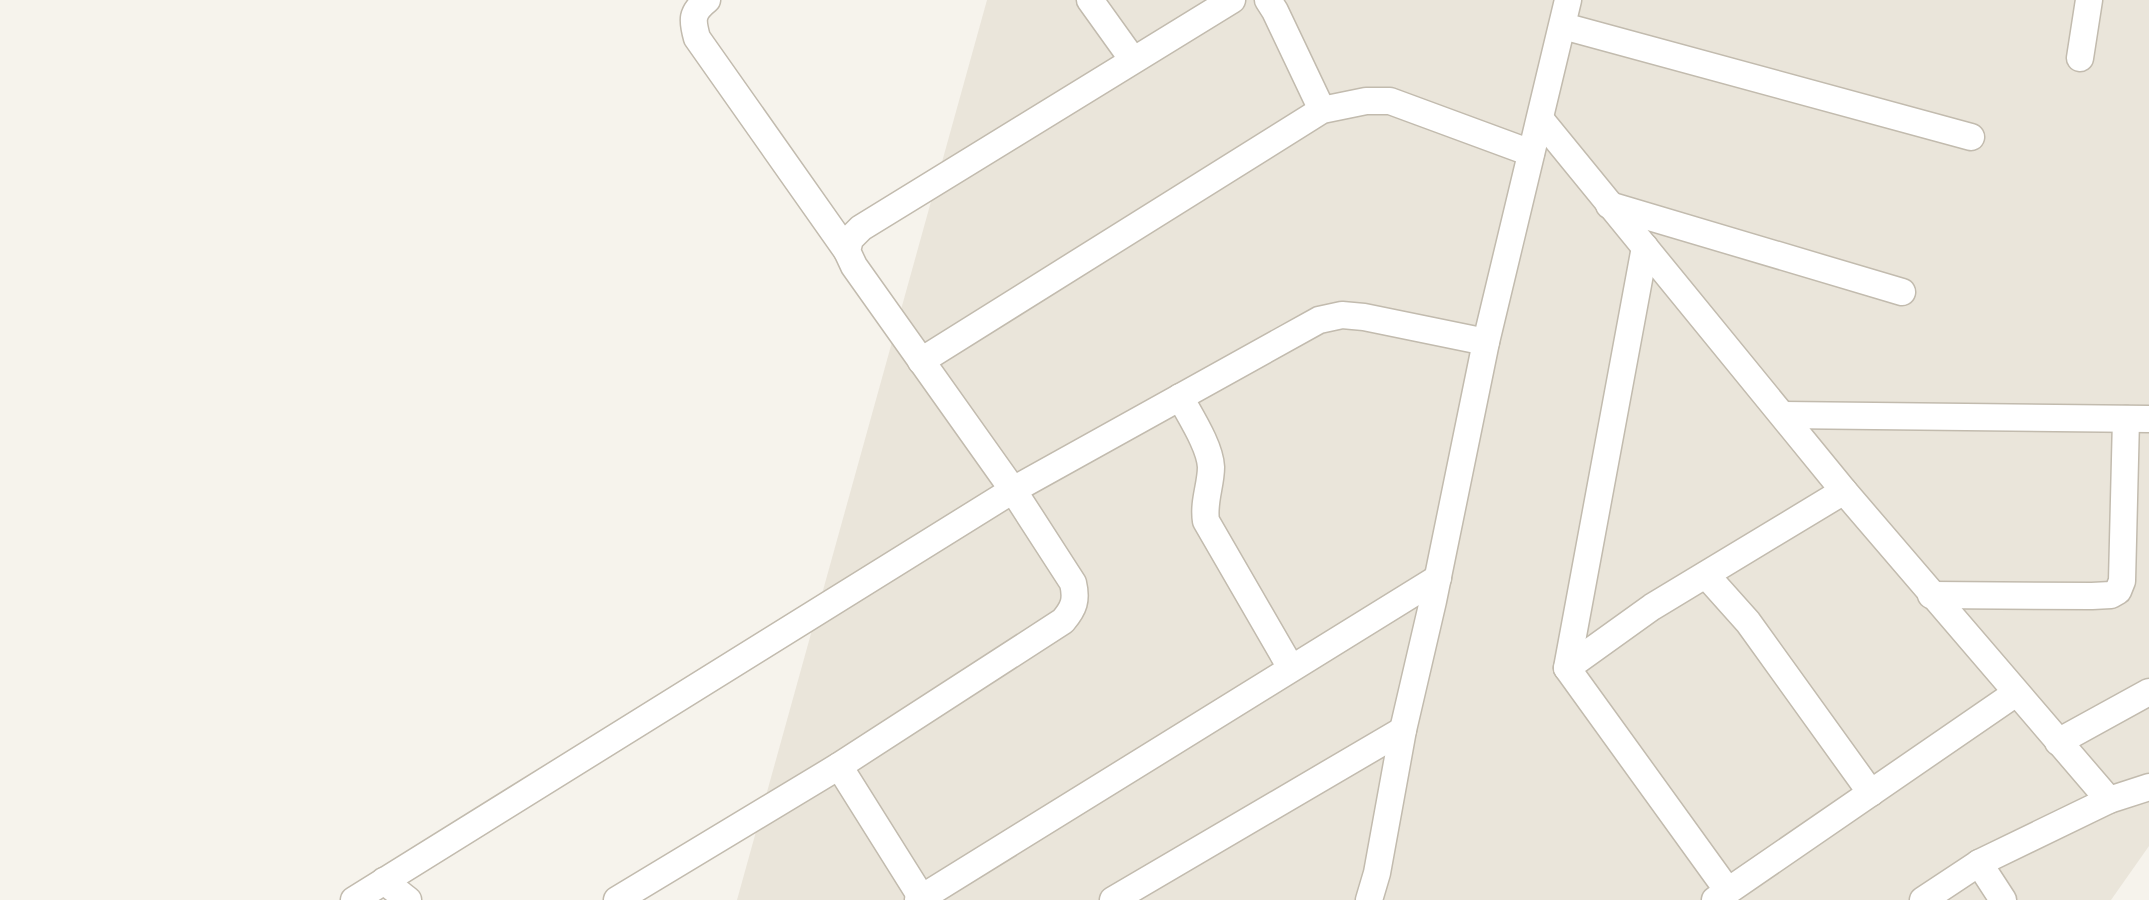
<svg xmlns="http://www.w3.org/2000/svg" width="2149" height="900" viewBox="0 0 2149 900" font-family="'Open Sans',sans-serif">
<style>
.residential{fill:#eae5da}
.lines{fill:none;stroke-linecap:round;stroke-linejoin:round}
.street-casing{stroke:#c2bbae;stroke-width:29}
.street{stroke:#fff;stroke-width:26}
</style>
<rect width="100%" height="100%" fill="#f6f3ec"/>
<path class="residential" d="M987 0H2149V846L2111 900H737Z"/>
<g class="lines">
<defs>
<g id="street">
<path d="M707 0C691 13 692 20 697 38L847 251"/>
<path d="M1090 0 1133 60"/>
<path d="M1268 0 1275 11 1322 110"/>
<path d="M1563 26 1971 137"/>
<path d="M2080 58 2089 0"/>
<path d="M1541 120 1844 491 2109 800 2149 787"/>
<path d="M1609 205 1902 292"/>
<path d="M1645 247 1567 668 1728 891"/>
<path d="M921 361 1322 110 1366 101H1390L1531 153"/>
<path d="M1180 397C1190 416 1210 446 1211 467 1211 485 1203 502 1206 521L1291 668"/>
<path d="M1783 415 2149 419"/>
<path d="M1706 575 1748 622 1871 793"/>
<path d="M1931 595 2092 596 2111 595 2118 591 2122 581 2126 419"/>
<path d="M1567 668 1652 607 1844 491"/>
<path d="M2058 742 2149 692"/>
<path d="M839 766 923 900"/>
<path d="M1979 863 2003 900"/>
<path d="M384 881 408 900"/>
<path d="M354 900 1013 490 1319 320 1342 315 1364 317 1486 342"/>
<path d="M617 900 839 766 1063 621C1074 608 1077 600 1073 583L1013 490 854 266 847 251 850 239 861 228 1232 0"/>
<path d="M918 900 1438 578"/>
<path d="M1113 900 1403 730"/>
<path d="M1369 900 1377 873 1403 730 1433 601 1486 342 1568 0"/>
<path d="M1715 900 2016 693"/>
<path d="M1923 900 1979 863 2109 800"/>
</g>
</defs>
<use href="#street" class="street-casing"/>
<use href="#street" class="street"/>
</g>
</svg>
